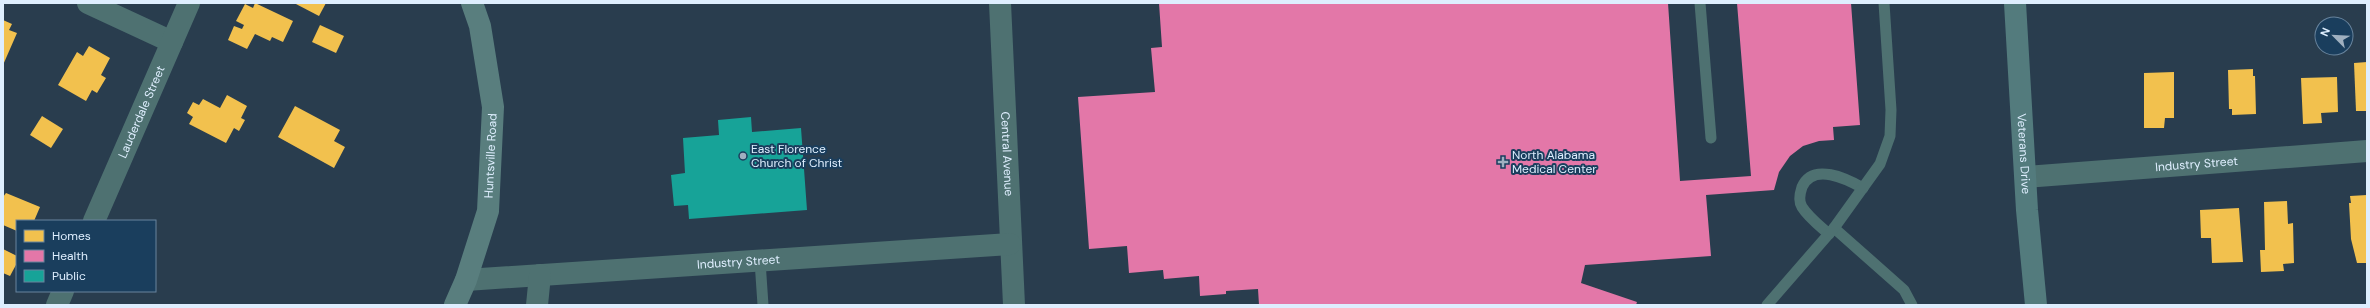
<svg xmlns="http://www.w3.org/2000/svg" width="2370" height="308" viewBox="0 0 2370 308" font-family="'DM Sans',sans-serif">
<style>
.homes{fill:#f2c14e}
.health{fill:#e377a8}
.public{fill:#17a398}
.lines{fill:none;stroke-linecap:round;stroke-linejoin:round}
.lane{stroke:#4e7171;stroke-width:11}
.street{stroke:#4e7171;stroke-width:22}
.secondary{stroke:#597e7e;stroke-width:22}
.primary{stroke:#537b7d;stroke-width:22}
.poi-dot{fill:#9fb0c0;stroke:#1a3e5d;stroke-width:1.5}
.labels{text-anchor:middle;stroke-width:4;stroke-linejoin:round;paint-order:stroke}
.street-label{font-size:12px;fill:#deeefe;stroke:#1a3e5d}
.poi-label{font-size:12px;fill:#deeefe;stroke:#1a3e5d;text-anchor:start}
</style>
<rect width="100%" height="100%" fill="#293d4e"/>
<g class="homes">
<path d="M255 3 293 21 283 42 272 37 270 41 255 34 247 49 228 40 234 26 242 29 244 25 236 21 245 4 253 8Z"/>
<path d="M294 3H326L319 16Z"/>
<path d="M3 20 12 24 9 30 17 33 3 65Z"/>
<path d="M320 25 344 36 336 53 312 42Z"/>
<path d="M89 46 110 58 101 75 106 78 97 93 92 90 86 101 58 85 77 52 83 56Z"/>
<path d="M2367 62V111H2356L2354 63Z"/>
<path d="M2253 69V76H2255L2256 114 2232 115V109H2229L2228 70Z"/>
<path d="M2174 72V118H2165L2164 128H2144V73Z"/>
<path d="M2337 77 2338 112 2321 113 2322 123 2303 124 2301 78Z"/>
<path d="M227 95 247 106 241 118 245 120 239 131 234 128 226 143 189 124 193 117 187 113 193 102 199 105 203 99 220 108Z"/>
<path d="M295 106 340 130 334 141 345 147 334 168 278 137Z"/>
<path d="M42 116 63 129 51 148 30 135Z"/>
<path d="M6 193 40 207 34 221H17V231L3 225V197Z"/>
<path d="M2367 195V263H2357L2351 239 2349 203H2351L2350 196Z"/>
<path d="M2287 201 2288 224 2293 223 2294 263 2283 264 2284 271 2261 272 2260 250H2265L2264 202Z"/>
<path d="M2239 208 2243 262 2212 263 2211 238H2201L2200 210Z"/>
<path d="M3 249 17 256V263L10 276 3 273Z"/>
</g>
<path class="health" d="M1159 3H1668L1680 181 1751 176 1737 3H1851L1860 125 1833 127 1834 140 1819 141 1803 146 1790 156 1779 172 1774 190 1706 195 1711 256 1585 265 1581 283 1637 302 1636 305H1259L1258 289 1226 291V294L1200 296 1199 276 1164 279 1163 270 1129 273 1127 246 1089 249 1078 97 1155 92 1151 48 1162 47Z"/>
<path class="public" d="M751 117 752 132 801 128 807 210 689 219 688 205 674 206 671 175 685 173 683 138 719 135 718 120Z"/>
<g class="lines">
<g class="lane">
<path d="M1700 3 1711 138"/>
<path d="M1834 228 1904 290 1912 305"/>
<path d="M1829 234C1820 226 1809 218 1802 207 1798 201 1800 193 1802 187 1813 162 1847 179 1863 188"/>
<path d="M760 261 763 305"/>
<path d="M1767 305 1834 228 1880 164 1890 136 1891 110 1884 3"/>
</g>
<g class="street">
<path d="M88 3 172 42"/>
<path id="s1" d="M1000 3 1014 305"/>
<path id="s2" d="M2026 177 2367 151"/>
<path id="s3" d="M94 221 189 3"/>
<path id="s4" d="M466 280 1010 244"/>
<path d="M57 305 63 291"/>
<path d="M537 305 540 275"/>
</g>
<path class="secondary" id="s5" d="M455 305 466 280 488 211 493 107 480 26 472 3"/>
<path class="primary" id="s6" d="M2015 3 2027 210 2036 305"/>
</g>
<g class="poi-dot">
<circle cx="743" cy="156" r="4"/>
<path d="M1501 156h4v4h4v4h-4v4h-4v-4h-4v-4h4z"/>
</g>
<g class="labels">
<g class="street-label">
<text dy="4" stroke="none"><textPath href="#s3" startOffset="119">Lauderdale Street</textPath></text>
<text dy="4" stroke="none"><textPath href="#s1" startOffset="151">Central Avenue</textPath></text>
<text dy="4" stroke="none"><textPath href="#s6" startOffset="151">Veterans Drive</textPath></text>
<text dy="4" stroke="none"><textPath href="#s5" startOffset="155">Huntsville Road</textPath></text>
<text dy="4" stroke="none"><textPath href="#s2" startOffset="171">Industry Street</textPath></text>
<text dy="4" stroke="none"><textPath href="#s4" startOffset="273">Industry Street</textPath></text>
</g>
<g class="poi-label">
<text x="751" y="153">East Florence<tspan x="751" dy="14">Church of Christ</tspan></text>
<text x="1512" y="159">North Alabama<tspan x="1512" dy="14">Medical Center</tspan></text>
</g>
</g>
<rect width="2370" height="308" fill="none" stroke="#deeefe" stroke-width="8"/>
<rect x="16" y="220" width="140" height="72" fill="#1a3e5d" stroke="#68849d"/>
<rect x="24" y="230" width="20" height="12" fill="#f2c14e" stroke="#68849d"/>
<text x="52" y="240" font-size="12" fill="#deeefe">Homes</text>
<rect x="24" y="250" width="20" height="12" fill="#e377a8" stroke="#68849d"/>
<text x="52" y="260" font-size="12" fill="#deeefe">Health</text>
<rect x="24" y="270" width="20" height="12" fill="#17a398" stroke="#68849d"/>
<text x="52" y="280" font-size="12" fill="#deeefe">Public</text>
<g transform="translate(2334 36) rotate(294)"><circle r="19" fill="#1a3e5d" stroke="#68849d"/>
<path d="M0-3L7 15L0 10L-7 15Z" fill="#9fb0c0"/>
<text y="-6" font-size="11" font-weight="bold" text-anchor="middle" fill="#deeefe">N</text>
</g>
</svg>
